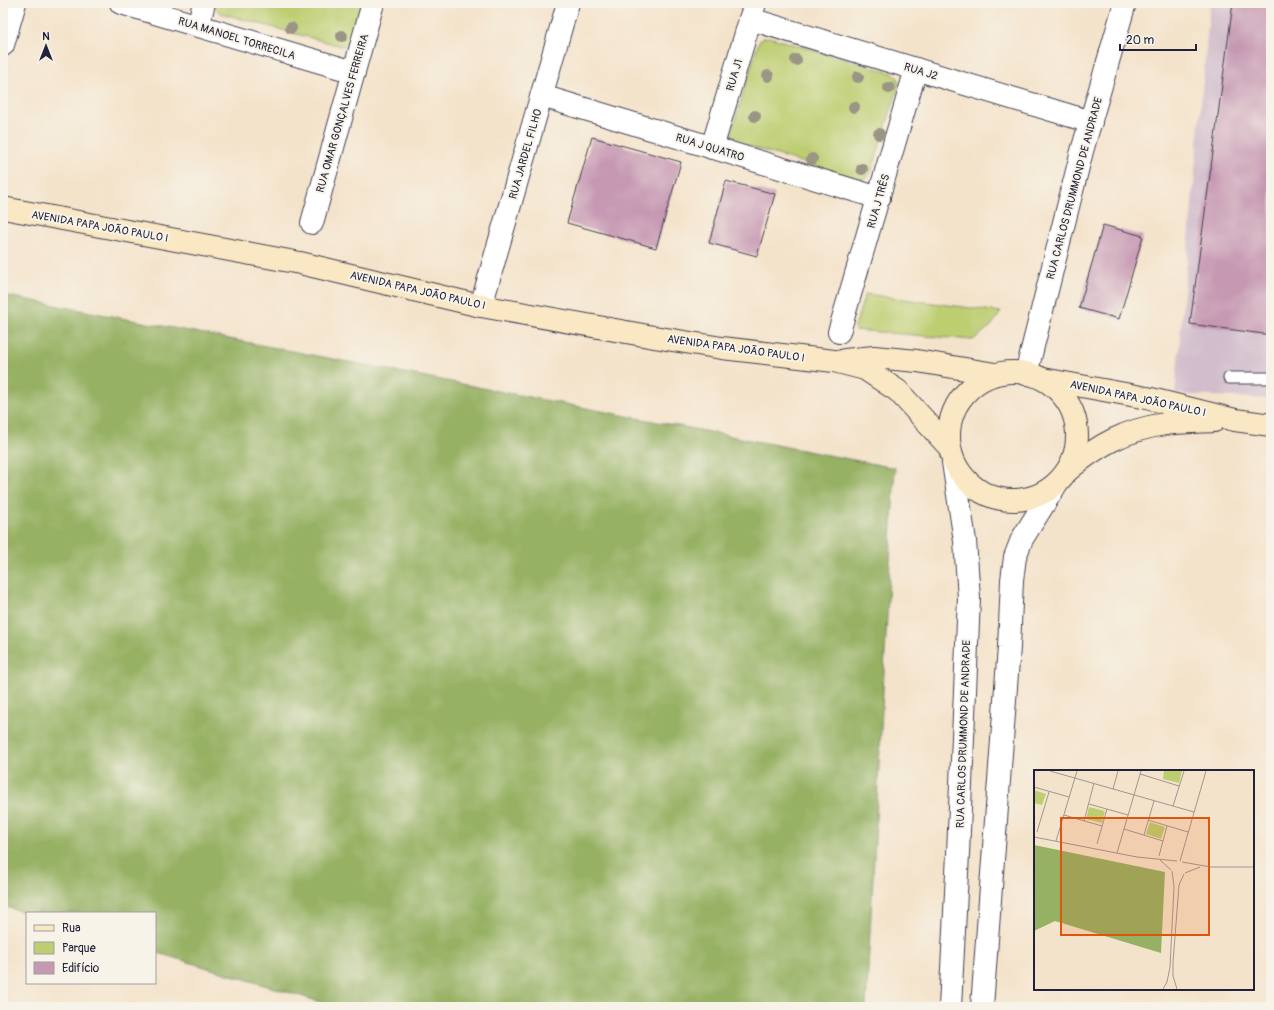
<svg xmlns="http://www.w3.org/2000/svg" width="1274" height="1010" viewBox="0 0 1274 1010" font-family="Pangolin,sans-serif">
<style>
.industrial{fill:#d1bdcc}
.green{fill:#bdce71;stroke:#707856}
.forest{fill:#96b163;stroke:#5c6a4f}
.building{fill:#c698b2}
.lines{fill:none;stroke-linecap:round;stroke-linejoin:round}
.service-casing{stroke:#423f51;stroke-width:13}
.minor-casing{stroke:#423f51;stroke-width:24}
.tertiary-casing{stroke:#423f51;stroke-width:24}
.secondary-casing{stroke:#423f51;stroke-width:24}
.service{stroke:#fff;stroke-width:11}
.minor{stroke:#fff;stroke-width:22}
.tertiary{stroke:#fff;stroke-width:22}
.secondary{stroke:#fae7c3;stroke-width:22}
.tree{fill:#9a9585}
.labels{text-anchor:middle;stroke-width:4;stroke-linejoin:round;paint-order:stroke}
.street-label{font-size:11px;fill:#22223b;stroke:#f7f3e8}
.inset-road{fill:none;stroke:#a09691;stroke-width:1}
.view{fill:#de560e;fill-opacity:0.15;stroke:#de560e;stroke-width:2}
.inset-edge{fill:none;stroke:#22223b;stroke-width:2}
</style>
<rect width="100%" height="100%" fill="#f7f3e8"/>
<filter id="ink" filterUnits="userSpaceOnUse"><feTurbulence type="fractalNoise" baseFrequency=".025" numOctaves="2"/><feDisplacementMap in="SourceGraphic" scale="8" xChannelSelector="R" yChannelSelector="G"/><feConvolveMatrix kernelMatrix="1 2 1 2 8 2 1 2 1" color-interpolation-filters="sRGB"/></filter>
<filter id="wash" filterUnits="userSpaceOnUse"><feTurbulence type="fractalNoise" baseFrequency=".012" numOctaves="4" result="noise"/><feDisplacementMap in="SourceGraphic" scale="16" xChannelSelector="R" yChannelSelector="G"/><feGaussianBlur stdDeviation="0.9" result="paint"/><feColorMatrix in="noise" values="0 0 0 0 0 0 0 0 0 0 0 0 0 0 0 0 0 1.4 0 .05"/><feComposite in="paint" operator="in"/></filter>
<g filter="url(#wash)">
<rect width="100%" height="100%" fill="#f4e3cb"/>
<path class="industrial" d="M1210 3H1271V399L1175 394Z"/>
<g class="green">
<path d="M214 3H365L355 39 349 45 341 46 220 13 215 8Z"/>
<path d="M769 37 892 73 898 78 899 85 871 173 865 179H857L738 143 732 138V131L758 44 762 38Z"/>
<path d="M865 294 1001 312 991 326 973 340 854 330Z"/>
</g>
<path class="forest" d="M3 295 895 468 866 1007H337L155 952V913H27L3 906Z"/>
<g id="blocks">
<g class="building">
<path d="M1233 3H1271V335L1190 324Z"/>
<path d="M592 137 681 162 656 248 567 223Z"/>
<path d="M726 181 775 194 757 256 709 243Z"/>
<path d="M1103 225 1143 236 1119 319 1079 308Z"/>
</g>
</g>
</g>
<g filter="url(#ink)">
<use href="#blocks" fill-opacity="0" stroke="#423f51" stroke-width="1"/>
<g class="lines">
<defs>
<path id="service" d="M1229 378H1271"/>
<g id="minor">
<path d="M121 3 354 72"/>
<path d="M750 19 1091 122"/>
<path d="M198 26 204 3"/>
<path d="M3 45 15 3"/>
<path d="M542 96 879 198"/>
<path d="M712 148 755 3"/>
<path d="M312 223 373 3"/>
<path d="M481 306 568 3"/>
<path d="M839 332 916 69"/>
<path d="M1026 374 1082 151 1125 3"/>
</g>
<g id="tertiary">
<path d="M950 1007 958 854 969 598 965 541 953 462"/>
<path d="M982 1007 1009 647 1012 580 1015 557 1022 539 1057 483"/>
</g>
<g id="secondary">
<path d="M3 208 300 263 481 306 654 337 722 348 834 361 865 369 898 391 949 447"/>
<path d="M845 360 874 357 917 361 995 374"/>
<circle cx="1013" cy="436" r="64"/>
<path d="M1043 379 1147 398 1235 420 1271 425"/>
<path d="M1067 471C1098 445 1125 430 1165 424 1181 422 1198 422 1214 421"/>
</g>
</defs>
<use href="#service" class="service-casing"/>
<use href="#minor" class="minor-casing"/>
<use href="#tertiary" class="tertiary-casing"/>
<use href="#secondary" class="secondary-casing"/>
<use href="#service" class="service"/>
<use href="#minor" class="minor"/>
<use href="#tertiary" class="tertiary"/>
<use href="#secondary" class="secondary"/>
</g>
<g class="tree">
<circle cx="291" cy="28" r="6"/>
<circle cx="342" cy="36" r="6"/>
<circle cx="796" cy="60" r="6"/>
<circle cx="768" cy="76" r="6"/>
<circle cx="858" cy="77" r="6"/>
<circle cx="889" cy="88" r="6"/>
<circle cx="854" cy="107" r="6"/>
<circle cx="755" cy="116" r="6"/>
<circle cx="879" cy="134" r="6"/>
<circle cx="812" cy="159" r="6"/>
<circle cx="862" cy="169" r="6"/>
</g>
</g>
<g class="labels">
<g class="street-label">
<text transform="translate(237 38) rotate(17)" y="4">RUA MANOEL TORRECILA</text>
<text transform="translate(921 71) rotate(17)" y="4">RUA J2</text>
<text transform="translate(734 75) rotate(-74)" y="4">RUA J1</text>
<text transform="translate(342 113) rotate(-74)" y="4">RUA OMAR GONÇALVES FERREIRA</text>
<text transform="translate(710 147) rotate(17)" y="4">RUA J QUATRO</text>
<text transform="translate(525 154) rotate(-74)" y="4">RUA JARDEL FILHO</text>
<text transform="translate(1074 188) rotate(-75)" y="4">RUA CARLOS DRUMMOND DE ANDRADE</text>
<text transform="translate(878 201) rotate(-74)" y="4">RUA J TRÊS</text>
<text transform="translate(100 226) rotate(10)" y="4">AVENIDA PAPA JOÃO PAULO I</text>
<text transform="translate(418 290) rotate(13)" y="4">AVENIDA PAPA JOÃO PAULO I</text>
<text transform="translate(736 348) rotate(8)" y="4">AVENIDA PAPA JOÃO PAULO I</text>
<text transform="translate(1138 398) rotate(12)" y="4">AVENIDA PAPA JOÃO PAULO I</text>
<text transform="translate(963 734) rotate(-88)" y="4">RUA CARLOS DRUMMOND DE ANDRADE</text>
</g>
</g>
<g transform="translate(1034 770)">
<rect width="220" height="220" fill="#f4e3cb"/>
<path d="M130 1H148L145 13 129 9ZM0 20 12 24 8 35 0 33ZM55 37 71 41 68 53 52 49ZM116 52 131 57 127 69 112 64Z" fill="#bdce71"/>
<path d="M0 75 131 102 127 183 21 151 0 161Z" fill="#96b163"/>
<path class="inset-road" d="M16 1 160 42M106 4 145 16M0 17 35 27M79 19 84 1M55 34 94 45M139 36 150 1M30 45 68 56M114 50 154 62M50 51 60 13M90 59 129 71M3 62 15 22M110 65 120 31M0 67 103 87 143 91M22 71 43 1M63 74 73 39M83 83 107 1M125 86 133 56M126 90 137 100M146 91 172 1M148 92 177 97H220M151 103 166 97M129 219 133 212 136 197 140 117 138 101M143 219 139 206V192L145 115 150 104"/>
<path class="view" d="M27 48H175V165H27Z"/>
<rect width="220" height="220" class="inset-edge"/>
</g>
<rect width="1274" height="1010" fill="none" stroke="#f7f3e8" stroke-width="16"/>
<rect x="26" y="912" width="130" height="72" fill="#f7f3e8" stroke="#a29fa3"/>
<rect x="34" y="925" width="20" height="6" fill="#fae7c3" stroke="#a29fa3"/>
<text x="62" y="932" font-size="12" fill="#22223b">Rua</text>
<rect x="34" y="942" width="20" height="12" fill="#bdce71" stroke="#a29fa3"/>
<text x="62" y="952" font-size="12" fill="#22223b">Parque</text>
<rect x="34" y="962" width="20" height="12" fill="#c698b2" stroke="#a29fa3"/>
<text x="62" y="972" font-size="12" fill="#22223b">Edifício</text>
<g transform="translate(46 46)" stroke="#f7f3e8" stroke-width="3" paint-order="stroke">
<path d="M0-3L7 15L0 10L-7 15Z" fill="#22223b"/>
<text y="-6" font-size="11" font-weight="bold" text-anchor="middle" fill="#22223b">N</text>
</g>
<path d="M1120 44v6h76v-6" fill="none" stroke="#22223b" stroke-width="2"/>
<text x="1126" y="44" font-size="12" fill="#22223b" stroke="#f7f3e8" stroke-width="3" paint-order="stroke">20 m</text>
</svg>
